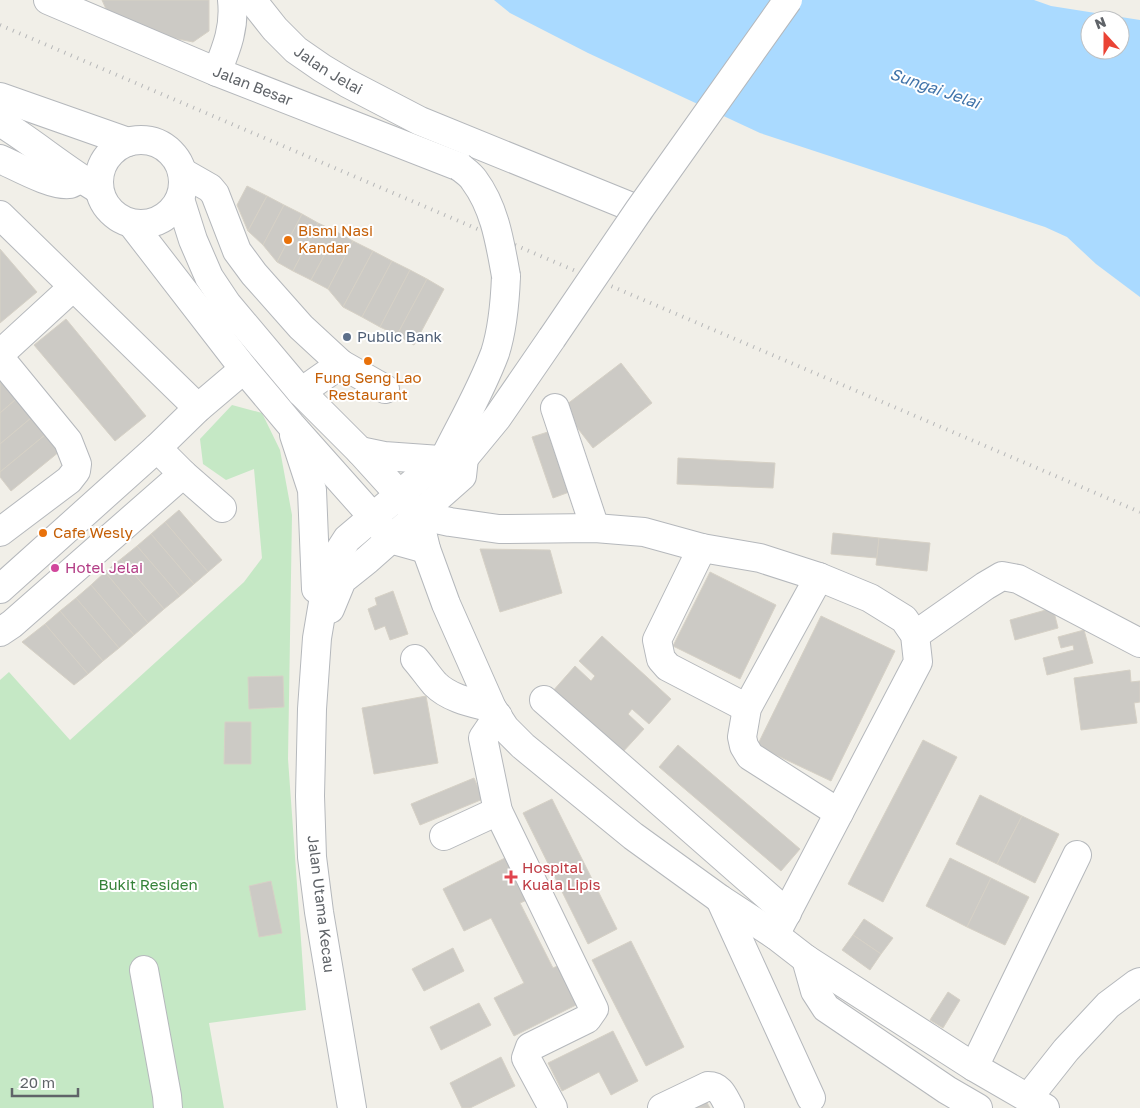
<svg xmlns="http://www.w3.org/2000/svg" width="1140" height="1108" viewBox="0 0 1140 1108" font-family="'Golos Text',sans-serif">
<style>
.green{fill:#c5e8c5}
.water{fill:#aadaff;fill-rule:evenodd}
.building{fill:#cccac5;stroke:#d6d1c6}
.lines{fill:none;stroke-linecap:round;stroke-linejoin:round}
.minor-casing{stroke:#b5b8bc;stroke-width:30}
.minor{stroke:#fff;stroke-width:28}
.rail{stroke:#b6b7b8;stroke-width:4;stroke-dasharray:1 6;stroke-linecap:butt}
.minor-bridge-casing{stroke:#b5b8bc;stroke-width:30;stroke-linecap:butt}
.minor-bridge{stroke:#fff;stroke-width:28}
.food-dot{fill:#e8710a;stroke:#fff;stroke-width:2}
.service-dot{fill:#5c6f8a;stroke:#fff;stroke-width:2}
.hotel-dot{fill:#d1479c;stroke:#fff;stroke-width:2}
.health-dot{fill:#e0444e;stroke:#fff;stroke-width:2}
.labels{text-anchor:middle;stroke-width:4;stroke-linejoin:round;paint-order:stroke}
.street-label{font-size:15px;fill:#5f6368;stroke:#fff}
.food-label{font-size:15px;fill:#c56008;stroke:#fff;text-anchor:start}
.service-label{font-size:15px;fill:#4e5e75;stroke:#fff;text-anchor:start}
.hotel-label{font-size:15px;fill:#b23c85;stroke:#fff;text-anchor:start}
.health-label{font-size:15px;fill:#be3a42;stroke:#fff;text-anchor:start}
.park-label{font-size:15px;fill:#348238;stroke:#fff}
.water-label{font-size:16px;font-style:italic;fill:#4174aa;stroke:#fff}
</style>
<rect width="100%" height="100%" fill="#f1efe8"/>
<path class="green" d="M232 405 262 413 280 450 292 515 288 759 306 1010 209 1023 224 1108H0V680L9 672 70 740 244 582 262 558 254 469 226 480 203 464 200 439Z"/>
<path class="water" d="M494 0H1034L1051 6 1140 20V297L1096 264 1067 237 1045 227 760 133 588 53 510 13ZM1090 20H1120V50H1090Z"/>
<g class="building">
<path d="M102 0H209V31L193 42 173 38 119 16 106 9Z"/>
<path d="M247 186 267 196 248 231 237 205Z"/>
<path d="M267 196 284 205 263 245 248 231Z"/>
<path d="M284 205 302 214 277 262 263 245Z"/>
<path d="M302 214 318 223 293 271 277 262Z"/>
<path d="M318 223 337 232 311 280 293 271Z"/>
<path d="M337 232 353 241 328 289 311 280Z"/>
<path d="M353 241 373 251 343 307 328 289Z"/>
<path d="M0 249 37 292 0 323Z"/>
<path d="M373 251 392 261 362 317 343 307Z"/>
<path d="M392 261 410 270 380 327 362 317Z"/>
<path d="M410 270 427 279 397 335 380 327Z"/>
<path d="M427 279 444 289 414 345 397 335Z"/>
<path d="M66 319 146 416 115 441 34 345Z"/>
<path d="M621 363 652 403 593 448 562 408Z"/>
<path d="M7 375 22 394 0 413V381Z"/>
<path d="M22 394 37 413 0 444V413Z"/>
<path d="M37 413 51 430 0 472V444Z"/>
<path d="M51 430 65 447 11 491 0 477V472Z"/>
<path d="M551 431 572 491 553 498 532 437Z"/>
<path d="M678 458 775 463 773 488 677 484Z"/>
<path d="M179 510 222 560 208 572 165 522Z"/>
<path d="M165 522 208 572 194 584 151 534Z"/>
<path d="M833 533 879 538 877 558 831 554Z"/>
<path d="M151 534 194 584 180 596 137 546Z"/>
<path d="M879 538 930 543 927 571 876 565Z"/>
<path d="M137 546 180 596 164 609 121 559Z"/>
<path d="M480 549 550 550 562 593 500 612Z"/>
<path d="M121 559 164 609 148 623 105 572Z"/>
<path d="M105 572 148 623 134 635 91 585Z"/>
<path d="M710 572 776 605 740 679 673 646Z"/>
<path d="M91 585 134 635 119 648 76 598Z"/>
<path d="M393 591 408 634 390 640 385 626 375 630 368 609 377 605 375 598Z"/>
<path d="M76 598 119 648 103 661 60 611Z"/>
<path d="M1053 608 1058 628 1015 640 1010 620Z"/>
<path d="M60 611 103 661 88 674 45 624Z"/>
<path d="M821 616 895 651 831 781 757 746Z"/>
<path d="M45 624 88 674 74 685 22 642Z"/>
<path d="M1084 630 1093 663 1047 675 1043 658 1074 650 1073 645 1061 648 1058 637Z"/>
<path d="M602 636 671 699 649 724 632 709 628 714 644 729 621 754 552 692 575 666 591 681 595 676 579 661Z"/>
<path d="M1130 670 1131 682 1140 681V702L1134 703 1137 723 1081 730 1074 678Z"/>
<path d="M283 676 284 707 249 709 248 677Z"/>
<path d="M426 696 438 763 374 774 362 708Z"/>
<path d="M225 722H251V764H224Z"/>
<path d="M923 740 957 757 883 902 848 884Z"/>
<path d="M678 745 800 849 781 871 659 767Z"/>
<path d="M474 778 483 799 420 825 411 804Z"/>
<path d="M980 795 1022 816 997 864 956 844Z"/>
<path d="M552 799 617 929 588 944 523 813Z"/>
<path d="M1022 816 1059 834 1035 883 997 864Z"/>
<path d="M505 858 527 900 520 903 553 968 562 964 582 1002 514 1036 494 998 524 983 491 918 464 931 443 889Z"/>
<path d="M950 858 991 878 967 927 926 906Z"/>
<path d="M991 878 1029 897 1005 945 967 927Z"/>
<path d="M271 881 282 933 259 937 249 886Z"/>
<path d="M864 919 893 938 881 954 853 935Z"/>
<path d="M853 935 881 954 870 970 842 950Z"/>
<path d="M631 941 684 1047 646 1066 592 960Z"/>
<path d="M453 948 464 971 424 991 412 969Z"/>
<path d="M948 992 960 1000 943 1028 930 1020Z"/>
<path d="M479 1003 491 1025 441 1050 430 1027Z"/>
<path d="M613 1031 638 1081 611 1095 599 1072 562 1091 548 1063Z"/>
<path d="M501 1057 515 1086 470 1108H462L450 1083Z"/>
<path d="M706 1101 710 1108H691Z"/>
</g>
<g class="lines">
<defs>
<g id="minor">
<path id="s1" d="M48 0 217 72 460 167"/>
<path id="s2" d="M252 0 275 29 296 50 322 68 347 83 420 121 639 210"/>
<path d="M217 72C227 47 235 27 232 0"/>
<path d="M0 97 128 142"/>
<path d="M0 122C34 143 64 169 98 189"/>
<circle cx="141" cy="182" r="42"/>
<path d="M0 159C16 166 53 187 70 184 73 183 77 180 81 179"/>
<path d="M182 172 210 188 215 194 237 251 254 274 301 327 341 364"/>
<path d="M180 199 193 240 209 277 227 304 301 392 360 451 418 515 426 549 446 604 492 708 505 728 523 746 633 836 720 899 775 935 806 959 974 1067 1045 1108"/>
<path d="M0 215 198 408"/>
<path d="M132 224 244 369 291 425 373 517 390 539 426 549"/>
<path d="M0 354 73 287"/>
<path d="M0 358 68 441 77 464 76 471 69 480 0 532"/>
<path d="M301 392 341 364 385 389"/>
<path d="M555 408 595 528"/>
<path d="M294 435 312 490 316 589"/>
<path d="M360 451 384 456 440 460"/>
<path d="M446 455C463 421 482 388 495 353 503 328 505 302 506 276"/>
<path d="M464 458 497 418 552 338"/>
<path d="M183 474 222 508"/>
<path d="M418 515 450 522 499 529 595 528 644 532 702 548 760 558 819 577 870 598 904 619 915 635 918 662 775 935"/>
<path d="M702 548 657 640 661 659 668 667 747 708"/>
<path d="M819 577 747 708 742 737 744 746 750 756 839 813"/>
<path d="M0 589 157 448 198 408 244 369"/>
<path d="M330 609 342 580 367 560 462 476 464 458"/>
<path d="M0 632 12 624 183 474 157 448"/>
<path d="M915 635 985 586 1002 576 1018 579 1140 643"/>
<path d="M415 659C422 667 428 676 435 684 450 699 473 703 492 708"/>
<path d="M544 700 787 913"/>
<path d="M498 716 483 738 498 811 594 1009 587 1019 530 1047 526 1058 553 1108"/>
<path d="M444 836 498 811"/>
<path d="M720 899 811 1098"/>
<path d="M806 959 815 991 826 1008 947 1090 978 1108"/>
<path d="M144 970 167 1096 168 1108"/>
<path d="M974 1067 1077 855"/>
<path d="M1028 1098 1066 1050 1108 1005 1136 984 1140 982"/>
<path d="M352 1108 319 912 312 857 310 796 312 709 317 638 329 567 347 539 446 455 464 458"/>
<path d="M662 1108 708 1086C721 1086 724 1098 730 1108"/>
</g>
</defs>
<use href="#minor" class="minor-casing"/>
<use href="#minor" class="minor"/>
<path class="rail" d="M0 25 1140 512"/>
<defs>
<g id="minor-bridge">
<path d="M460 167C465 171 471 175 474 180 495 208 500 243 506 276"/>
<path d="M552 338 639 210 788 0"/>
</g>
</defs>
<use href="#minor-bridge" class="minor-bridge-casing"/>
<use href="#minor-bridge" class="minor-bridge"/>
</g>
<g class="food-dot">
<circle cx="288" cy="240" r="5"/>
<circle cx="368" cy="361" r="5"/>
<circle cx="43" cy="533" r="5"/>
</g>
<circle class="service-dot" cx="347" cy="337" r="5"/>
<circle class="hotel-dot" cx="55" cy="568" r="5"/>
<path class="health-dot" d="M508.5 869.5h5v5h5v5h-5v5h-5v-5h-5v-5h5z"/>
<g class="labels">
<g class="street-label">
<text dy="5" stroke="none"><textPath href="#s2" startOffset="105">Jalan Jelai</textPath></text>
<text dy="5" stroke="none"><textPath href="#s1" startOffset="222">Jalan Besar</textPath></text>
<text transform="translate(321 904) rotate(83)" y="5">Jalan Utama Kecau</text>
</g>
<g class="food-label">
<text x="298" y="236">Bismi Nasi<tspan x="298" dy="17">Kandar</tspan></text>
<text x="368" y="383" text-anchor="middle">Fung Seng Lao<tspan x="368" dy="17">Restaurant</tspan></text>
<text x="53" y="538">Cafe Wesly</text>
</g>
<g class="service-label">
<text x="357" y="342">Public Bank</text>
</g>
<g class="hotel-label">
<text x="65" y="573">Hotel Jelai</text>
</g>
<g class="health-label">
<text x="522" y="873">Hospital<tspan x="522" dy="17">Kuala Lipis</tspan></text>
</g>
<g class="park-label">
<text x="148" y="890">Bukit Residen</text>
</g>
<g class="water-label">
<text transform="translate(935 88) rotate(19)" y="6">Sungai Jelai</text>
</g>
</g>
<g transform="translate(1105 35) rotate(339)"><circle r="24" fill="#ffffff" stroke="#bfc1c3"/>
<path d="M0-4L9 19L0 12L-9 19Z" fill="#ea4335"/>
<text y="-8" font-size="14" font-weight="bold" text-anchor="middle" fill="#5f6368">N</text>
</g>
<path d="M12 1088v8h66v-8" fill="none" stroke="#5f6368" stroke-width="2.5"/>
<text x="20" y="1088" font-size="15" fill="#5f6368" stroke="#ffffff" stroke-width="4" paint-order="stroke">20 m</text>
</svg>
